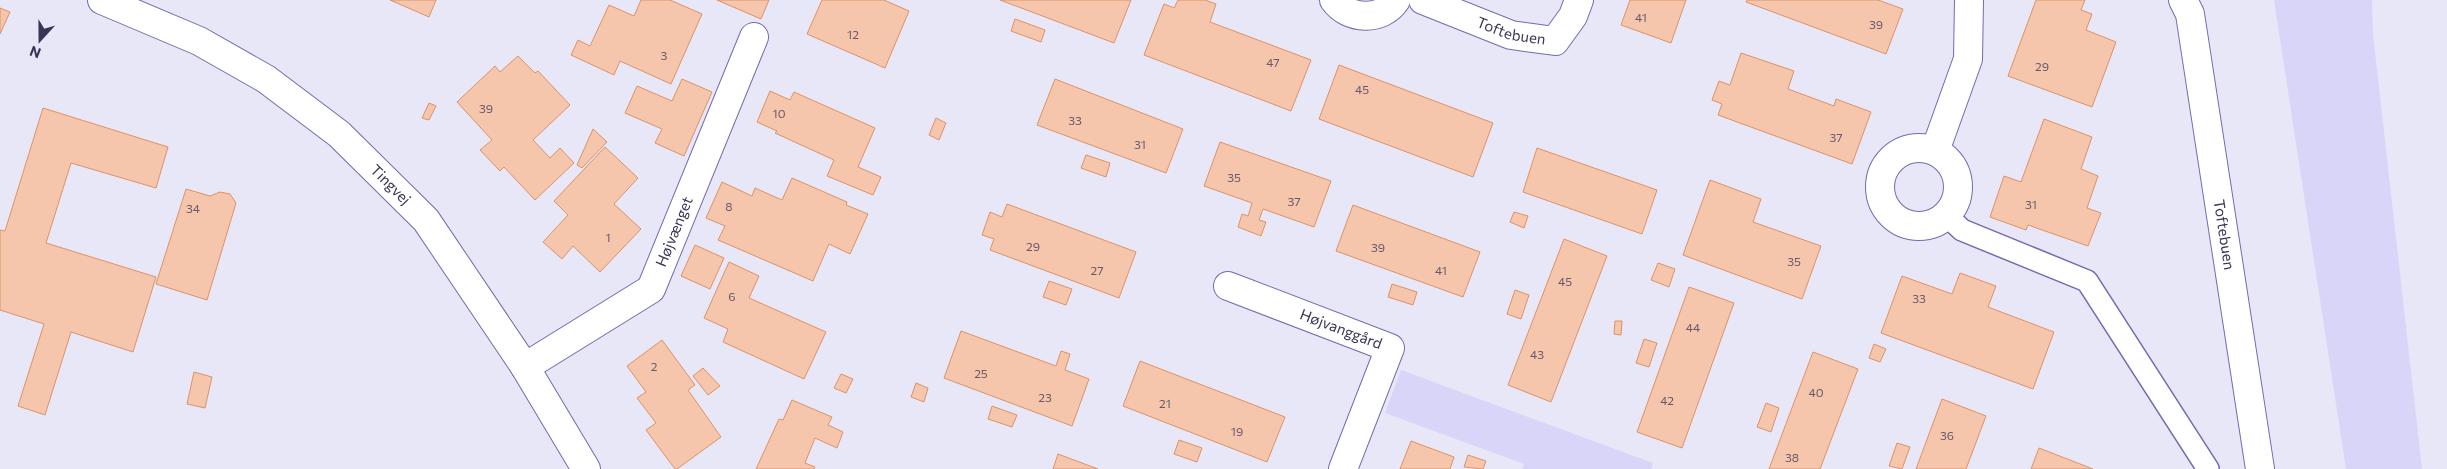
<svg xmlns="http://www.w3.org/2000/svg" width="2447" height="469" viewBox="0 0 2447 469" font-family="Commissioner,sans-serif">
<style>
.green{fill:#d8d5f8}
.building{fill:#f5c6ac;stroke:#dd9267}
.lines{fill:none;stroke-linecap:round;stroke-linejoin:round}
.service-casing{stroke:#7569b0;stroke-width:24}
.minor-casing{stroke:#7569b0;stroke-width:30}
.tertiary-casing{stroke:#7569b0;stroke-width:30}
.service{stroke:#fff;stroke-width:21}
.minor{stroke:#fff;stroke-width:28}
.tertiary{stroke:#fff;stroke-width:28}
.labels{text-anchor:middle;stroke-width:4.5;stroke-linejoin:round;paint-order:stroke}
.number-label{font-size:12px;fill:#69596b}
.street-label{font-size:15px;fill:#3a3555;stroke:#e8e7f7}
</style>
<rect width="100%" height="100%" fill="#e8e7f7"/>
<g class="green">
<path d="M2274 0H2372L2373 34 2422 469H2346Z"/>
<path d="M1401 370 1653 463 1651 469H1522L1524 464 1385 413Z"/>
</g>
<g class="building">
<path d="M390 0H436L429 17Z"/>
<path d="M641 0H670L702 14 671 84 620 61 614 75 571 55 578 40 590 46 609 5 634 16Z"/>
<path d="M717 0H769L761 19Z"/>
<path d="M822 0H884L909 11 885 68 807 34Z"/>
<path d="M1000 0H1131L1114 43Z"/>
<path d="M1178 0H1205L1216 4 1210 22 1311 60 1291 111 1144 55 1164 4 1174 8Z"/>
<path d="M1630 0H1686L1671 43 1621 25Z"/>
<path d="M1747 0H1878L1903 9 1886 54 1746 2Z"/>
<path d="M2036 0H2085L2081 10 2092 14 2086 30 2116 42 2092 107 2008 76Z"/>
<path d="M0 8 10 12 0 34Z"/>
<path d="M1015 19 1045 30 1041 42 1011 31Z"/>
<path d="M1741 53 1794 71 1788 89 1834 106 1836 99 1871 112 1852 164 1718 115 1722 104 1712 100 1719 81 1730 85Z"/>
<path d="M518 56 535 73 538 71 570 105 533 140 550 158 560 148 574 163 535 200 504 167 500 171 480 150 492 140 457 102 495 66 500 72Z"/>
<path d="M1339 65 1493 123 1473 177 1319 119Z"/>
<path d="M682 79 712 92 684 156 655 143 662 129 625 113 637 86 672 101Z"/>
<path d="M1055 79 1183 129 1166 173 1037 125Z"/>
<path d="M770 91 790 100 794 92 875 128 858 167 881 177 873 195 827 176 834 160 775 133 777 131 757 122Z"/>
<path d="M429 103 436 106 429 120 422 118Z"/>
<path d="M43 108 168 147 156 188 71 163 46 243 156 277 133 352 71 332 45 415 18 406 44 324 0 310V230L5 231Z"/>
<path d="M936 118 946 123 939 140 929 135Z"/>
<path d="M2044 119 2092 137 2081 169 2098 176 2087 208 2101 213 2088 246 2028 225 2026 230 1990 217 2004 176 2021 182Z"/>
<path d="M593 129 607 142 582 168 577 165Z"/>
<path d="M1220 142 1331 181 1314 227 1263 209 1259 220 1266 222 1261 236 1238 227 1242 214 1248 216 1252 203 1204 186Z"/>
<path d="M605 147 638 178 614 204 641 229 600 272 573 246 562 259 543 242 568 215 554 201Z"/>
<path d="M1537 148 1657 190 1642 234 1523 192Z"/>
<path d="M1086 155 1110 163 1106 177 1081 168Z"/>
<path d="M792 178 847 202 846 205 868 214 850 254 829 244 813 281 718 240 725 226 706 218 722 182 752 196 755 188 782 200Z"/>
<path d="M1710 180 1761 199 1753 222 1821 246 1802 299 1683 255Z"/>
<path d="M186 189 210 196 220 192 230 194 236 203 207 300 156 284Z"/>
<path d="M1007 204 1136 252 1119 298 990 250 994 239 982 235 990 212 1002 217Z"/>
<path d="M1353 205 1480 252 1463 297 1336 251Z"/>
<path d="M1514 212 1528 216 1524 228 1510 222Z"/>
<path d="M1564 239 1607 256 1551 402 1508 385Z"/>
<path d="M695 245 724 258 710 289 681 276Z"/>
<path d="M729 262 759 276 749 298 826 332 804 379 723 342 728 329 704 318Z"/>
<path d="M1658 263 1675 269 1669 287 1651 280Z"/>
<path d="M1960 273 1996 286 1988 307 2054 332 2033 389 1881 333 1902 276 1952 294Z"/>
<path d="M1049 281 1072 289 1066 305 1043 297Z"/>
<path d="M1392 284 1417 292 1413 305 1388 297Z"/>
<path d="M1689 287 1734 303 1682 448 1637 432Z"/>
<path d="M1515 290 1529 295 1521 319 1507 314Z"/>
<path d="M1615 321H1622L1621 335 1614 334Z"/>
<path d="M961 331 1056 366 1061 351 1070 354 1065 370 1089 379 1072 426 944 378Z"/>
<path d="M1644 339 1657 343 1649 367 1636 363Z"/>
<path d="M662 340 695 385 688 390 721 437 677 469H675L646 430 656 423 637 398 646 392 627 366Z"/>
<path d="M1874 344 1886 349 1880 362 1869 358Z"/>
<path d="M1813 352 1858 369 1820 469H1769Z"/>
<path d="M1140 361 1285 417 1267 462 1123 406Z"/>
<path d="M703 368 720 386 708 395 693 376Z"/>
<path d="M194 372 212 377 205 408 187 404Z"/>
<path d="M841 374 853 379 846 393 834 388Z"/>
<path d="M916 383 928 388 924 402 911 397Z"/>
<path d="M1942 399 1986 416 1966 469H1916Z"/>
<path d="M792 400 832 417 828 425 843 432 837 448 815 438 805 463 815 467 814 469H756L779 419 783 420Z"/>
<path d="M1766 403 1779 408 1771 432 1757 427Z"/>
<path d="M992 406 1017 415 1012 427 988 419Z"/>
<path d="M1179 440 1202 448 1197 462 1174 454Z"/>
<path d="M1411 441 1454 457 1450 469H1400Z"/>
<path d="M1897 443 1910 447 1902 469 1889 466Z"/>
<path d="M2039 448 2093 469H2031Z"/>
<path d="M1058 454 1098 469H1053Z"/>
<path d="M1468 455 1486 461 1483 469 1464 467Z"/>
</g>
<g class="lines">
<defs>
<path id="service" d="M1946 215 1962 230 2087 281 2208 469"/>
<g id="minor">
<path d="M1334 0C1348 20 1382 22 1396 0"/>
<path id="s1" d="M1423 0 1511 35 1555 41 1573 16 1579 0"/>
<path id="s2" d="M2183 0 2190 14 2260 469"/>
<circle cx="1919" cy="187" r="39"/>
<path d="M1935 151 1968 59 1969 0"/>
<path id="s3" d="M1228 286 1390 348 1343 469"/>
<path id="s4" d="M525 367 651 289 754 37"/>
</g>
<g id="tertiary">
<path id="s5" d="M102 0 199 41 266 79 339 134 426 220 525 367 586 469"/>
</g>
</defs>
<use href="#service" class="service-casing"/>
<use href="#minor" class="minor-casing"/>
<use href="#tertiary" class="tertiary-casing"/>
<use href="#service" class="service"/>
<use href="#minor" class="minor"/>
<use href="#tertiary" class="tertiary"/>
</g>
<g class="labels">
<g class="number-label">
<text x="1641" y="22">41</text>
<text x="1876" y="29">39</text>
<text x="853" y="39">12</text>
<text x="664" y="60">3</text>
<text x="1273" y="67">47</text>
<text x="2042" y="71">29</text>
<text x="1362" y="94">45</text>
<text x="486" y="113">39</text>
<text x="779" y="118">10</text>
<text x="1075" y="125">33</text>
<text x="1836" y="142">37</text>
<text x="1140" y="149">31</text>
<text x="1234" y="182">35</text>
<text x="1294" y="206">37</text>
<text x="2031" y="209">31</text>
<text x="729" y="211">8</text>
<text x="193" y="213">34</text>
<text x="608" y="242">1</text>
<text x="1033" y="251">29</text>
<text x="1378" y="252">39</text>
<text x="1794" y="266">35</text>
<text x="1097" y="275">27</text>
<text x="1441" y="275">41</text>
<text x="1565" y="286">45</text>
<text x="732" y="301">6</text>
<text x="1919" y="303">33</text>
<text x="1693" y="332">44</text>
<text x="1537" y="359">43</text>
<text x="654" y="371">2</text>
<text x="981" y="378">25</text>
<text x="1816" y="397">40</text>
<text x="1045" y="402">23</text>
<text x="1667" y="405">42</text>
<text x="1165" y="408">21</text>
<text x="1237" y="436">19</text>
<text x="1947" y="440">36</text>
<text x="1792" y="462">38</text>
</g>
<g class="street-label">
<text dy="5" stroke="none"><textPath href="#s1" startOffset="94">Toftebuen</textPath></text>
<text dy="5" stroke="none"><textPath href="#s5" startOffset="346">Tingvej</textPath></text>
<text dy="5" stroke="none"><textPath href="#s4" startOffset="210">Højvænget</textPath></text>
<text dy="5" stroke="none"><textPath href="#s2" startOffset="239">Toftebuen</textPath></text>
<text dy="5" stroke="none"><textPath href="#s3" startOffset="121">Højvanggård</textPath></text>
</g>
</g>
<g transform="translate(40 40) rotate(201)" stroke="#e8e7f7" stroke-width="4" paint-order="stroke">
<path d="M0-4L9 19L0 12L-9 19Z" fill="#3a3555"/>
<text y="-8" font-size="14" font-weight="bold" text-anchor="middle" fill="#3a3555">N</text>
</g>
</svg>
